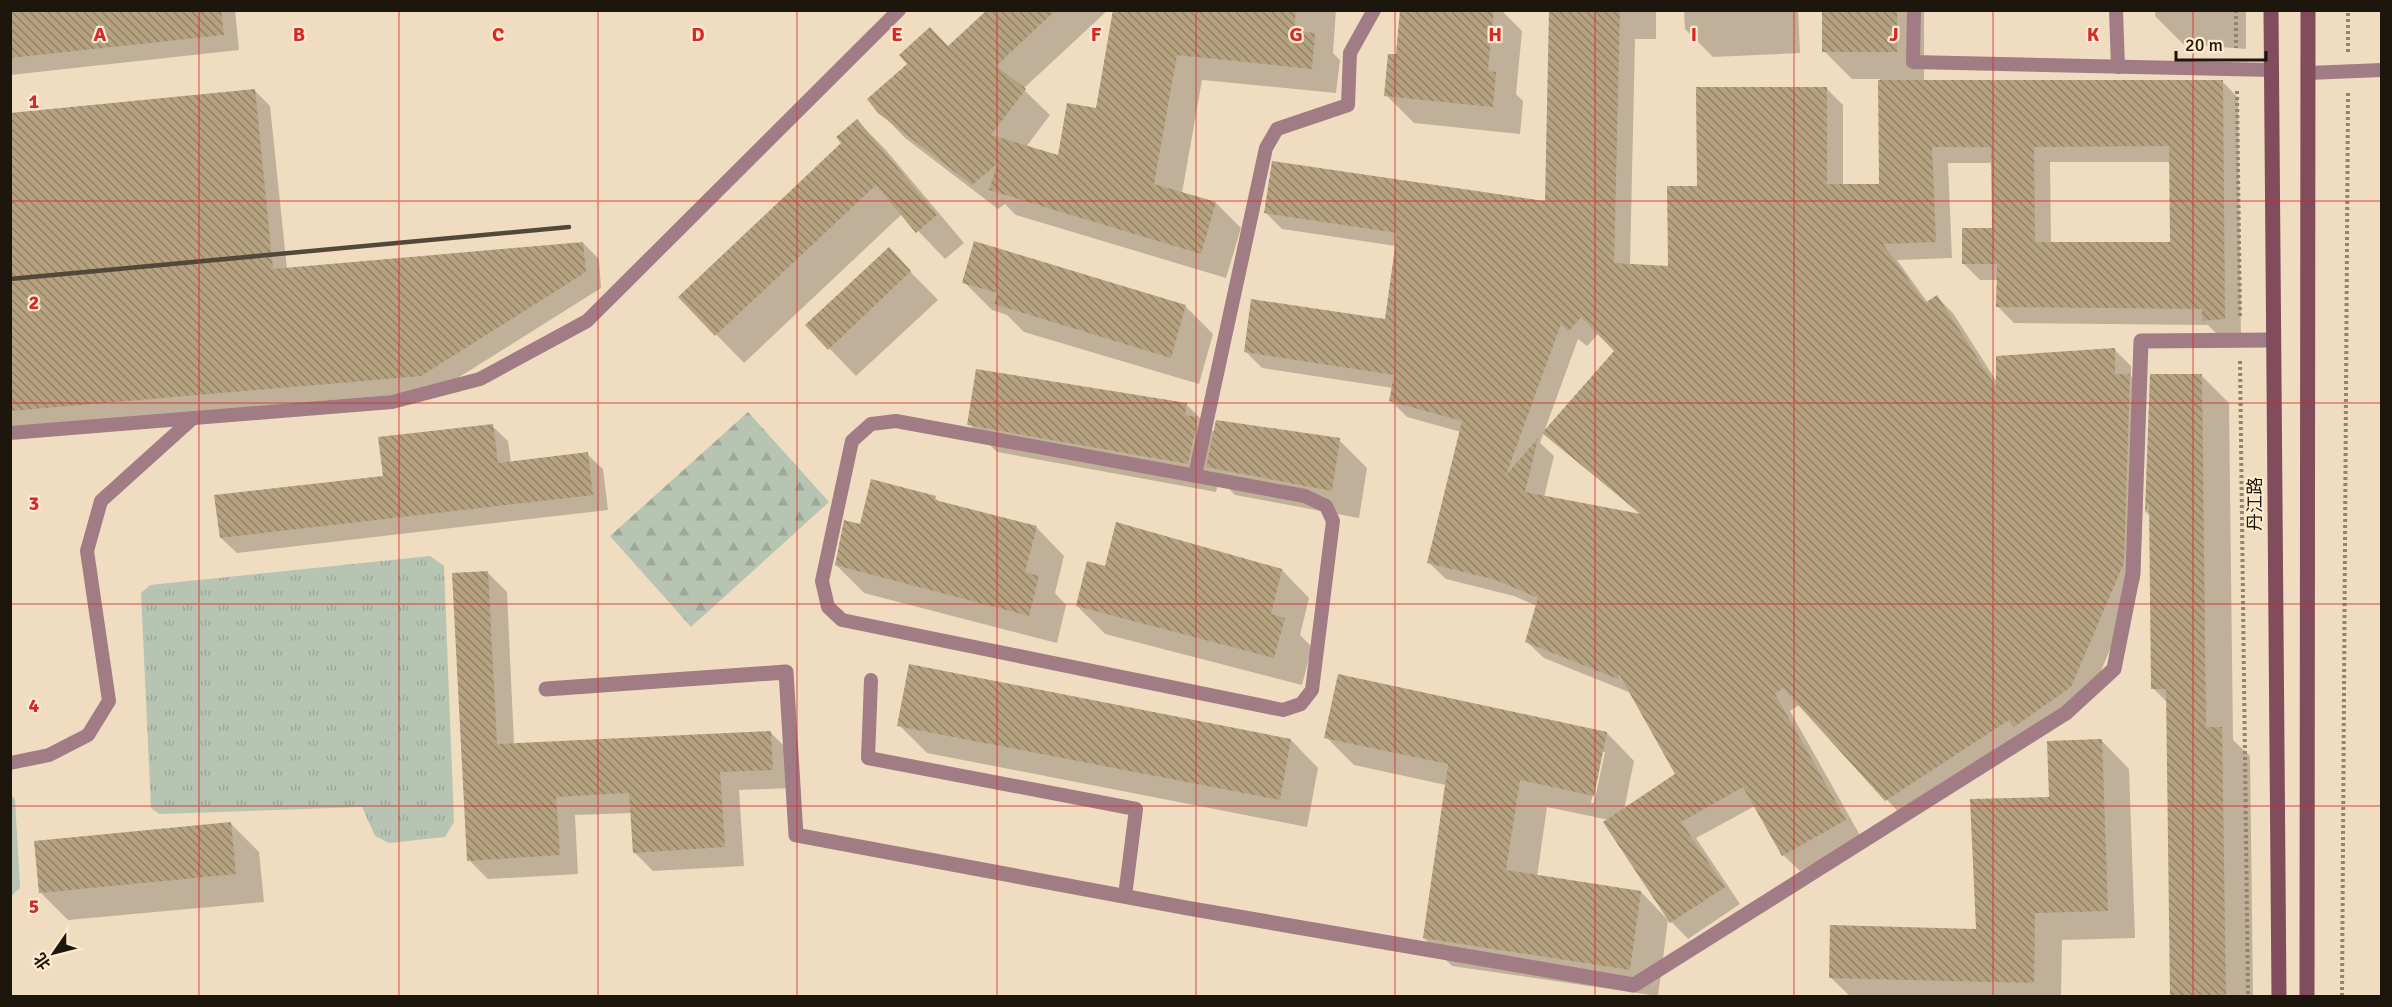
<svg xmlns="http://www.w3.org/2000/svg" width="2392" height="1007" viewBox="0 0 2392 1007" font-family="Signika,'Noto Sans SC',sans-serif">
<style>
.grass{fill:url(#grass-tufts)}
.forest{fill:url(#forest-firs)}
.shadow{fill:#0003;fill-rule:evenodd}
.building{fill:url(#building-back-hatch);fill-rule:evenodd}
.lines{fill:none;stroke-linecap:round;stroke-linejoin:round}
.path{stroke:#918470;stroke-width:4;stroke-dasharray:3 3;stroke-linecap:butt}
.lane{stroke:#a27c85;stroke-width:14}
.street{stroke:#a27c85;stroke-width:15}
.secondary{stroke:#814c5b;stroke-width:15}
.rail{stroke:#52483a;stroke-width:4.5}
.grid{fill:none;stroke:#d62828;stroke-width:1.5;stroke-opacity:0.55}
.labels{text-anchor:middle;stroke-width:4.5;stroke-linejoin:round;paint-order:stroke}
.street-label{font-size:18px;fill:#1d160c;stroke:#feeace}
.grid-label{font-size:20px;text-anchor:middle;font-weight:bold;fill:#d62828;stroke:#feeace;stroke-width:4.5;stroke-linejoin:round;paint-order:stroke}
</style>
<defs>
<pattern id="grass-tufts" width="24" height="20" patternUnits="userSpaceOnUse" patternTransform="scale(1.5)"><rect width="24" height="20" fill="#b7c4b1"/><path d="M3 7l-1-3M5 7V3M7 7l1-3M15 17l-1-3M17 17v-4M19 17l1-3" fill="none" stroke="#9da897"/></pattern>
<pattern id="forest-firs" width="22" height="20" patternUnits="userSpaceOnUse" patternTransform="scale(1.5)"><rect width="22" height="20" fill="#b7c4b1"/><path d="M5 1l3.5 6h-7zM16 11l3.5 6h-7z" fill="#9da897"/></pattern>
<pattern id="building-back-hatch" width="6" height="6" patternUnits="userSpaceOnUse" patternTransform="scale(1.5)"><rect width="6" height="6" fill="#b6a181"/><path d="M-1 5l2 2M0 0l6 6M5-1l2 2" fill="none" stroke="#938268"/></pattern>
</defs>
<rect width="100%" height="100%" fill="#f0ddc1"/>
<path class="grass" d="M430 556 444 566 454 822 445 837 389 843 375 836 362 807 159 814 151 808 141 593 150 585Z"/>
<g class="forest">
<path d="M748 412 829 502 691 627 610 536Z"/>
<path d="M11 795 15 799 20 888 11 896Z"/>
</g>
<g class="shadow">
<path d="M10 10H235L239 50 10 75Z"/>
<path d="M989 10H1108L1023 89 1050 115 1026 147 1059 157 1097 110 1115 10H1336L1333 53 1340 60 1336 93 1202 80 1182 193 1216 203 1241 228 1226 278 1016 215 1005 204 998 209 905 138 880 112Z"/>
<path d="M1402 10H1501L1522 31 1516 94 1523 101 1520 134 1414 123 1386 95 1397 56Z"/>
<path d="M1551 10H1656V39H1635L1630 265 1670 268 1699 187 1826 88 1843 105V186L1880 185V79H1852L1824 51V10H1924V81H2222L2238 98 2241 335 2220 337 2208 325 2014 323 1998 307V280H1980L1963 263 1993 230V163H1948L1952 258 1897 260 1928 303 1937 297 1953 313 1997 382 2114 349 2131 366V376L2146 392 2140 580 2087 703 1903 817 1799 705 1790 711 1861 837 1800 871 1783 855 1755 806 1696 838 1740 904 1688 939 1670 920 1609 820 1547 807 1537 877 1641 892 1668 920 1658 996 1452 966 1424 938 1446 785 1354 765 1326 737 1607 733 1634 761 1624 810 1677 775 1631 693 1544 658 1527 642 1537 606 1514 596 1446 579 1429 563 1461 432 1407 417 1390 400 1393 388 1262 368 1245 351 1386 321 1396 246 1282 229 1266 213 1547 202ZM2050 162H2171V244L2051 243ZM1599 333 1617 351 1544 433 1641 515 1544 497 1554 456 1540 443 1578 339 1587 346ZM1602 752H1605L1594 803H1591Z"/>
<path d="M1684 10H1798L1800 53 1713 57 1685 29Z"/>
<path d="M2155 10H2246V49L2183 44 2155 16Z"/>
<path d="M254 90 270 106 287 269 583 243 599 259 601 288 437 391 10 428V115Z"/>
<path d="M857 121 885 149 964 243 945 259 902 214 744 363 680 297 843 144Z"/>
<path d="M889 250 938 300 856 376 829 348Z"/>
<path d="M964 282 1185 306 1213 334 1199 384 1024 332 1007 315 992 310Z"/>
<path d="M2151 375H2201L2229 403 2233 740 2250 756 2253 996H2172L2168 703 2153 688 2151 517 2146 512Z"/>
<path d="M1187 405 1215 433 1339 440 1367 468 1359 518 1235 495 1219 478 1216 492 997 452 969 424Z"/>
<path d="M492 426 508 441 511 463 587 454 603 469 608 510 237 553 221 538 384 477Z"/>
<path d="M935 498 941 503 1037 528 1064 556 1055 593 1066 605 1057 643 864 593 836 565 861 526Z"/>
<path d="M1117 523 1282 570 1309 598 1300 635 1312 647 1302 685 1105 634 1077 606 1106 567Z"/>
<path d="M488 573 507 592 514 744 771 733 790 752 792 788 739 790 744 866 653 871 634 852 632 813 575 815 578 874 488 879 469 860Z"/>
<path d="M899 725 1291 740 1318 768 1307 827 927 753Z"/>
<path d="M2102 741 2129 769 2135 938 2062 940 2061 996H1850L1830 977 1978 931 2051 798Z"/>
<path d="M231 824 259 852 264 902 68 920 40 892Z"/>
</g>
<g class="building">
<path d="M10 10H221L224 35 10 58Z"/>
<path d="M987 10H1056L996 66 1026 89 991 135 1058 155 1067 103 1096 108 1113 10H1296L1294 31 1315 33 1312 69 1177 55 1154 184 1216 202 1201 254 989 190 997 164 972 185 878 113 867 99 907 64 899 55 930 27 948 46Z"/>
<path d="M1400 10H1494L1488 71 1496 72 1493 107 1384 96 1388 54H1396Z"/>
<path d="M1549 10H1620L1614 263 1668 266 1667 186H1697L1696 87H1827V184H1879L1878 80H2223L2225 319 2202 321V309L1996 307 1997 264H1962V228H1992L1991 147H1932L1936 242 1883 244 1925 303 1937 295 1996 387V356L2115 348V374H2130L2124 563 2071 687 2014 727 2009 720 1885 801 1783 688 1775 694 1846 820 1782 856 1743 787 1681 822 1725 887 1670 923 1603 822 1675 774 1619 674 1618 679 1525 642 1538 598 1496 580 1427 563 1462 421 1389 401 1394 375 1244 352 1251 299 1385 319 1397 233 1264 213 1272 161 1545 201ZM2169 146 2170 242H2035L2034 147ZM1581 317 1614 351 1542 433 1641 514 1525 492 1538 438 1506 475 1561 324 1569 331Z"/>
<rect x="1822" y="10" width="75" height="42"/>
<path d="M255 89 273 269 583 242 586 272 421 376 10 411V113Z"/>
<path d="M857 119 937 215 916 233 876 185 715 336 678 297 841 143 836 137Z"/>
<path d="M974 241 1186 305 1171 358 994 304 998 293 962 283Z"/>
<path d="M889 247 911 271 828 350 805 325Z"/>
<path d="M976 369 1187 403 1185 415 1198 417 1188 464 967 425Z"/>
<path d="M2150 374H2202L2206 727H2222L2226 996H2170L2166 689H2151L2149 502 2145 513Z"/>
<path d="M1216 420 1340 438 1332 491 1206 467Z"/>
<path d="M493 424 498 463 588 452 593 495 220 538 214 495 383 476 378 437Z"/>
<path d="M871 479 936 496 935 500 1037 526 1025 572 1039 576 1029 616 835 565 844 520 860 524Z"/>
<path d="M1116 522 1282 569 1271 614 1285 618 1274 658 1076 606 1087 561 1105 566Z"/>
<path d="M488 571 497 744 771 731 773 770 720 772 725 847 633 853 629 793 556 797 560 855 467 861 452 573Z"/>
<path d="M909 664 1291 739 1280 800 897 726Z"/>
<path d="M1338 674 1607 732 1594 796 1520 780 1506 870 1641 891 1630 970 1423 938 1448 764 1324 738Z"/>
<path d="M2102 739 2108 911 2035 913 2034 983 1829 978 1830 925 1976 929 1970 799 2049 797 2047 741Z"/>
<path d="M231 822 236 874 39 893 34 841Z"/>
</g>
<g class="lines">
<g class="path">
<path d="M2236 10V48"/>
<path d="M2348 52V10"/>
<path d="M2237 91 2240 318"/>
<path d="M2240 361 2248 996"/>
<path d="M2342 996 2348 92"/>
</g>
<g class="lane">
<path d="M1914 10 1913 62 2272 70"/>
<path d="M2116 10 2118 67"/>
<path d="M2308 73 2382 70"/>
<path d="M896 421 1305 496 1326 506 1333 521 1312 690 1301 704 1283 710 842 620 828 607 822 581 852 441 871 424Z"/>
<path d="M10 433 392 402 480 379 587 321 899 10"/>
<path d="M1195 475 1266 148 1277 129 1348 105 1350 53 1374 10"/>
<path d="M871 680 868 758 1136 809 1125 896"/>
<path d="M10 763 49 755 88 735 109 701 87 551 101 501 193 418"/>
</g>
<path class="street" d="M546 689 786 672 796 835 1187 908 1634 985 2066 713 2114 669 2133 573 2141 341 2273 340"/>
<g class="secondary">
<path d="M2271 10 2279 996"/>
<path d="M2307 996 2308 10"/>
</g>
<path class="rail" d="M10 279 569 227"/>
</g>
<path class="grid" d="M199 10V996M399 10V996M598 10V996M797 10V996M997 10V996M1196 10V996M1395 10V996M1595 10V996M1794 10V996M1993 10V996M2193 10V996M10 201H2382M10 403H2382M10 604H2382M10 806H2382"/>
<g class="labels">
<g class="street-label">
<text transform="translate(2255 504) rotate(-90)" y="6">丹江路</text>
</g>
</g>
<g class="grid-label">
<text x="100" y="41">A</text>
<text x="299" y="41">B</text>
<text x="498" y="41">C</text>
<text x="698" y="41">D</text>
<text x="897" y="41">E</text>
<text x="1096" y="41">F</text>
<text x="1296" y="41">G</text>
<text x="1495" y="41">H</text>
<text x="1694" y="41">I</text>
<text x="1894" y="41">J</text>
<text x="2093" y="41">K</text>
<text x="34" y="108">1</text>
<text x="34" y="309">2</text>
<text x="34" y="510">3</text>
<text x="34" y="712">4</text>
<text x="34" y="913">5</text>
</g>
<rect width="2392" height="1007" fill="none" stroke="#1d160c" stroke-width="24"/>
<g transform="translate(54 953) rotate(235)" stroke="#feeace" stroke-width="4.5" paint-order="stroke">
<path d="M0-4.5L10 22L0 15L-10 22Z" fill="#1d160c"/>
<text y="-9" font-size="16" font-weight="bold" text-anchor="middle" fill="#1d160c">北</text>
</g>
<path d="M2176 51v9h90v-9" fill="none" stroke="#1d160c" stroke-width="3"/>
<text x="2185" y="51" font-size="18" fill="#1d160c" stroke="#feeace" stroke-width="4.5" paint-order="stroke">20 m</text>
</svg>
